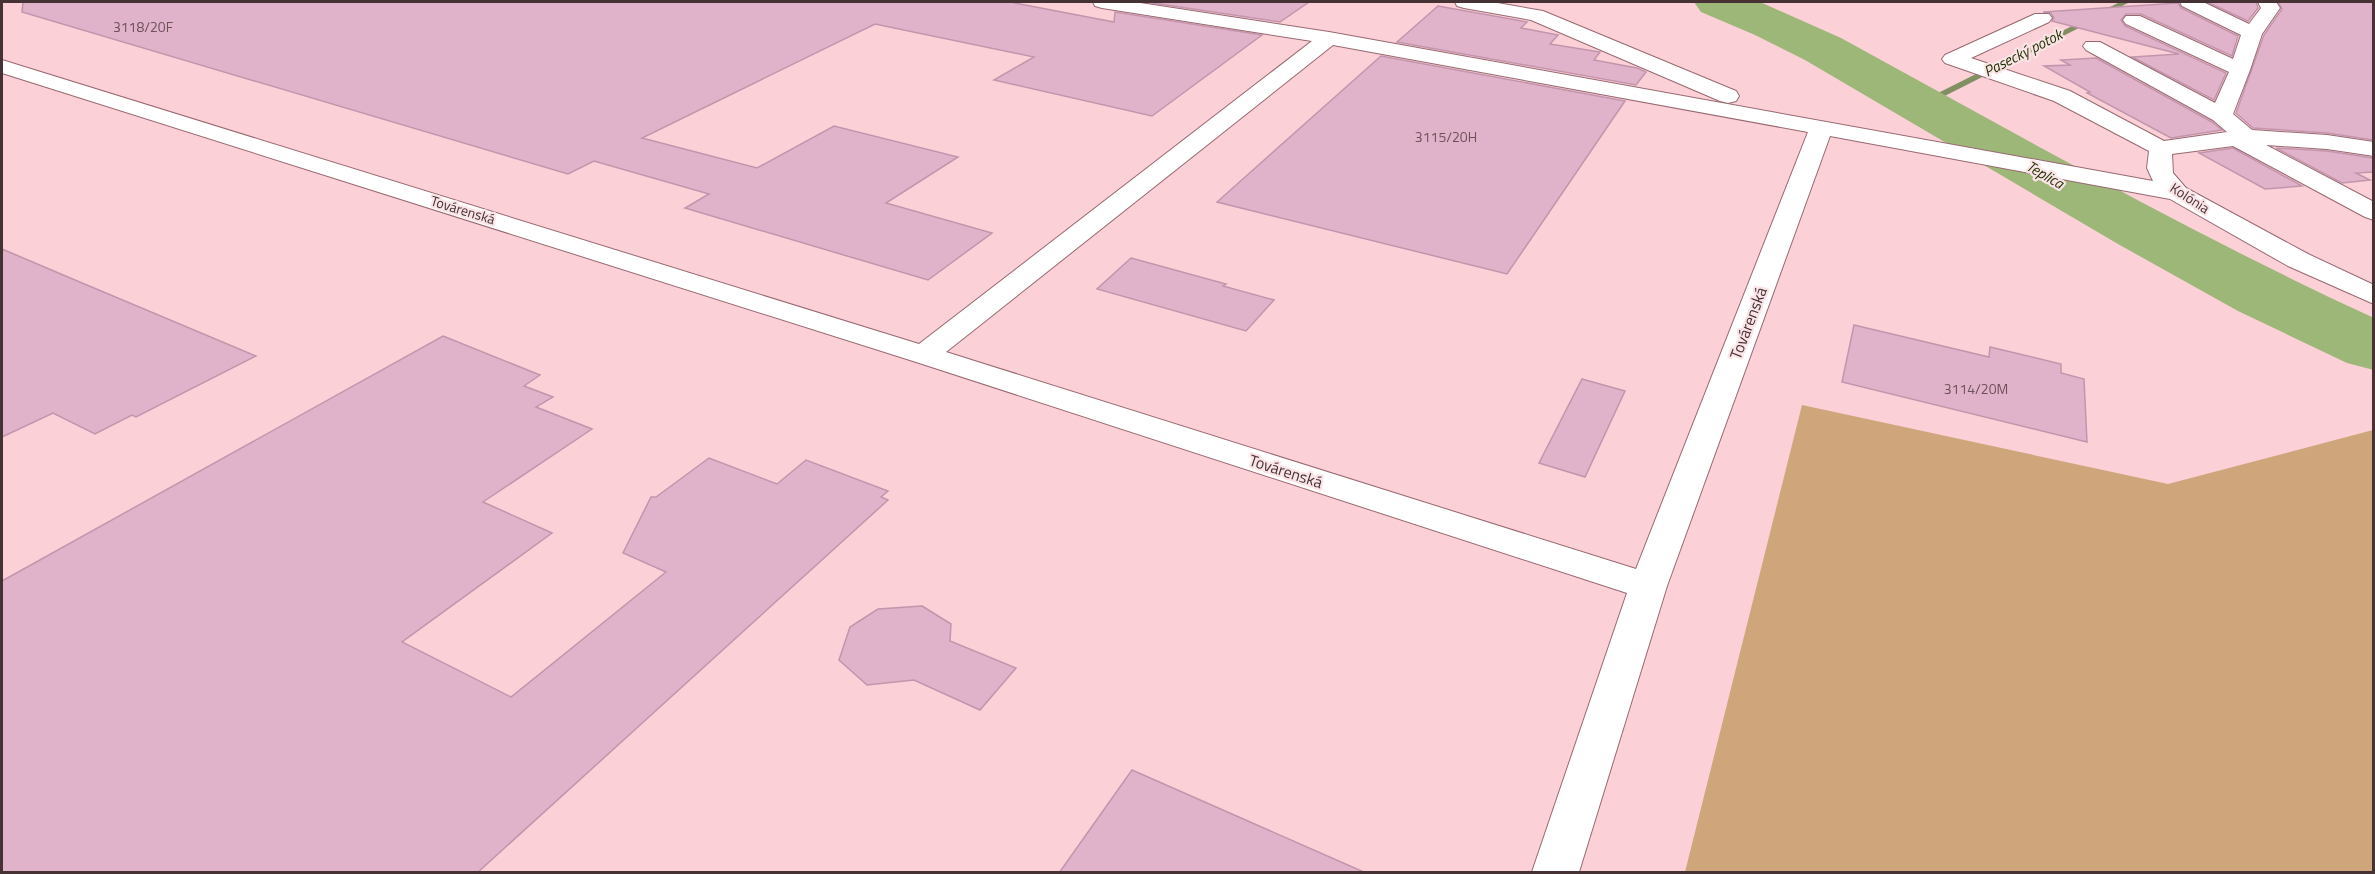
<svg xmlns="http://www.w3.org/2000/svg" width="2375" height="874" viewBox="0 0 2375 874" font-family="'Titillium Web',sans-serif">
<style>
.green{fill:#cfa67c}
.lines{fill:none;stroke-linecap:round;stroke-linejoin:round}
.stream{fill:#828f63;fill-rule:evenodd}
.river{fill:#9cb777;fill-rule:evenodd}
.building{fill:#e1b3ca;stroke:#c395ac;stroke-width:1.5}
.minor-casing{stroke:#986971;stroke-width:2}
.minor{fill:#fff;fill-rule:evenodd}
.labels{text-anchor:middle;stroke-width:4.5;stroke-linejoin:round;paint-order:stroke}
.number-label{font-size:14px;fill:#6d525a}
.far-street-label{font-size:14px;fill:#463135;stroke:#fae4e7}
.far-water-label{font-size:15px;font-style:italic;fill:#243504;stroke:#fae4e7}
.street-label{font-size:16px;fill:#463135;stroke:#fae4e7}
</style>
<rect width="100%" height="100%" fill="#fbd0d7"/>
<path class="green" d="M1802 405 2168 484 2373 430V872H1685Z"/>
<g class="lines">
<path class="stream" d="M2120 2H2130L1925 106 1916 104Z"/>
<path class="river" d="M1694 2H1760L1841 38C2017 134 2191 234 2374 318V370L2347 363 2238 311 2118 244 1805 60 1755 35 1701 12Z"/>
</g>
<g class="building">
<path d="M23 2H1010L1114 22 1115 12 1262 35 1152 116 994 80 1034 57 875 24 642 138 757 168 834 126 958 157 886 203 992 233 928 280 685 208 709 194 594 161 568 174 22 12Z"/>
<path d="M1146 2H1309L1280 22Z"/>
<path d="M2207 2H2256L2258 8 2248 21Z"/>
<path d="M2278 2H2373V140L2327 133 2253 128 2236 113 2264 35 2282 9Z"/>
<path d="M2178 3 2181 8 2238 36 2232 56 2141 14H2126L2121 20 2125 26 2226 73 2214 100 2132 57 2179 54 2052 21 2054 18 2051 13 2043 12Z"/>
<path d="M1438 6 1527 22 1521 28 1558 35 1550 44 1600 52 1594 60 1637 68 1646 72 1636 85 1397 42Z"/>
<path d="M1381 56 1625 101 1507 274 1217 202Z"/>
<path d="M2096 58 2212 122 2222 130 2171 138 2087 93 2090 92 2044 66 2070 65 2061 60Z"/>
<path d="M2233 148 2302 186 2265 189 2199 153Z"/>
<path d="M2276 148 2327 151 2373 158V172L2356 173 2370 180 2342 183Z"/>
<path d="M2 249 75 280 256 356 136 417 132 415 95 434 53 413 2 437Z"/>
<path d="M1131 258 1226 284 1223 286 1274 300 1246 331 1097 289Z"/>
<path d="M1854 325 1989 357 1990 347 2061 364V373L2084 379 2087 442 1842 382Z"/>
<path d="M443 336 540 375 524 386 553 397 536 407 592 429 483 502 552 533 402 642 511 697 666 572 623 553 651 497H656L709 458 777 484 806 460 888 491 881 497 888 500 477 873H2V581Z"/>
<path d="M1582 379 1625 391 1585 477 1539 463Z"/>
<path d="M922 606 951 624 950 641 1016 668 980 710 914 680 867 685 839 660 850 627 878 609Z"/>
<path d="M1132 770 1366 873H1059Z"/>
</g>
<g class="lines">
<defs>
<g id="minor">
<path d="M1093 2H1134L1329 32 2153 181 2147 168 2149 151 2054 101 1945 63 1942 59 1945 55 2035 14H2049L2052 18 2049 22 1971 58 2070 91 2164 141 2227 132 2213 120 2086 50 2083 46 2086 42H2100L2215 103 2229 72 2126 24 2123 20 2126 16H2140L2233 59 2241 35 2182 6 2180 2H2203L2249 24 2261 8 2258 2H2276L2280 8 2262 34 2250 70 2233 114 2252 130 2327 135 2374 142V156L2327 149 2266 145 2374 202V220L2365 217 2233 146 2172 154 2173 173 2186 188 2308 254 2374 285V304L2288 266 2170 199 1830 136 1667 586 1579 872H1532L1627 593 913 361 2 73V60L919 344 1312 41 1102 8 1095 6ZM1333 45 1808 132 1636 569 946 352Z"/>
<path d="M1455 2H1492L1543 11 1736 91 1739 96 1736 101 1728 103 1720 101 1531 20 1464 8 1457 6Z"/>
</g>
</defs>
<use href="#minor" class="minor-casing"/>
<use href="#minor" class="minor"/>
</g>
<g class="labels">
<g class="number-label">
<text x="143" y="32">3118/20F</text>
<text x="1446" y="142">3115/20H</text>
<text x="1976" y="394">3114/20M</text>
</g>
<g class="far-street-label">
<text transform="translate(2190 198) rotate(33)" y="5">Kolónia</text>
<text transform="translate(463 210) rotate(17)" y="5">Továrenská</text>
</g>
<g class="far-water-label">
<text transform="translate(2023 53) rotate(-27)" y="5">Pasecký potok</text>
<text transform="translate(2045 175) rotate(30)" y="5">Teplica</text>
</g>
<g class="street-label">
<text transform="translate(1748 323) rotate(-69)" y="6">Továrenská</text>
<text transform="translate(1286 471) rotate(18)" y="6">Továrenská</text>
</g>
</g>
<rect width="2375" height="874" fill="none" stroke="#463135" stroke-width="6"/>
</svg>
